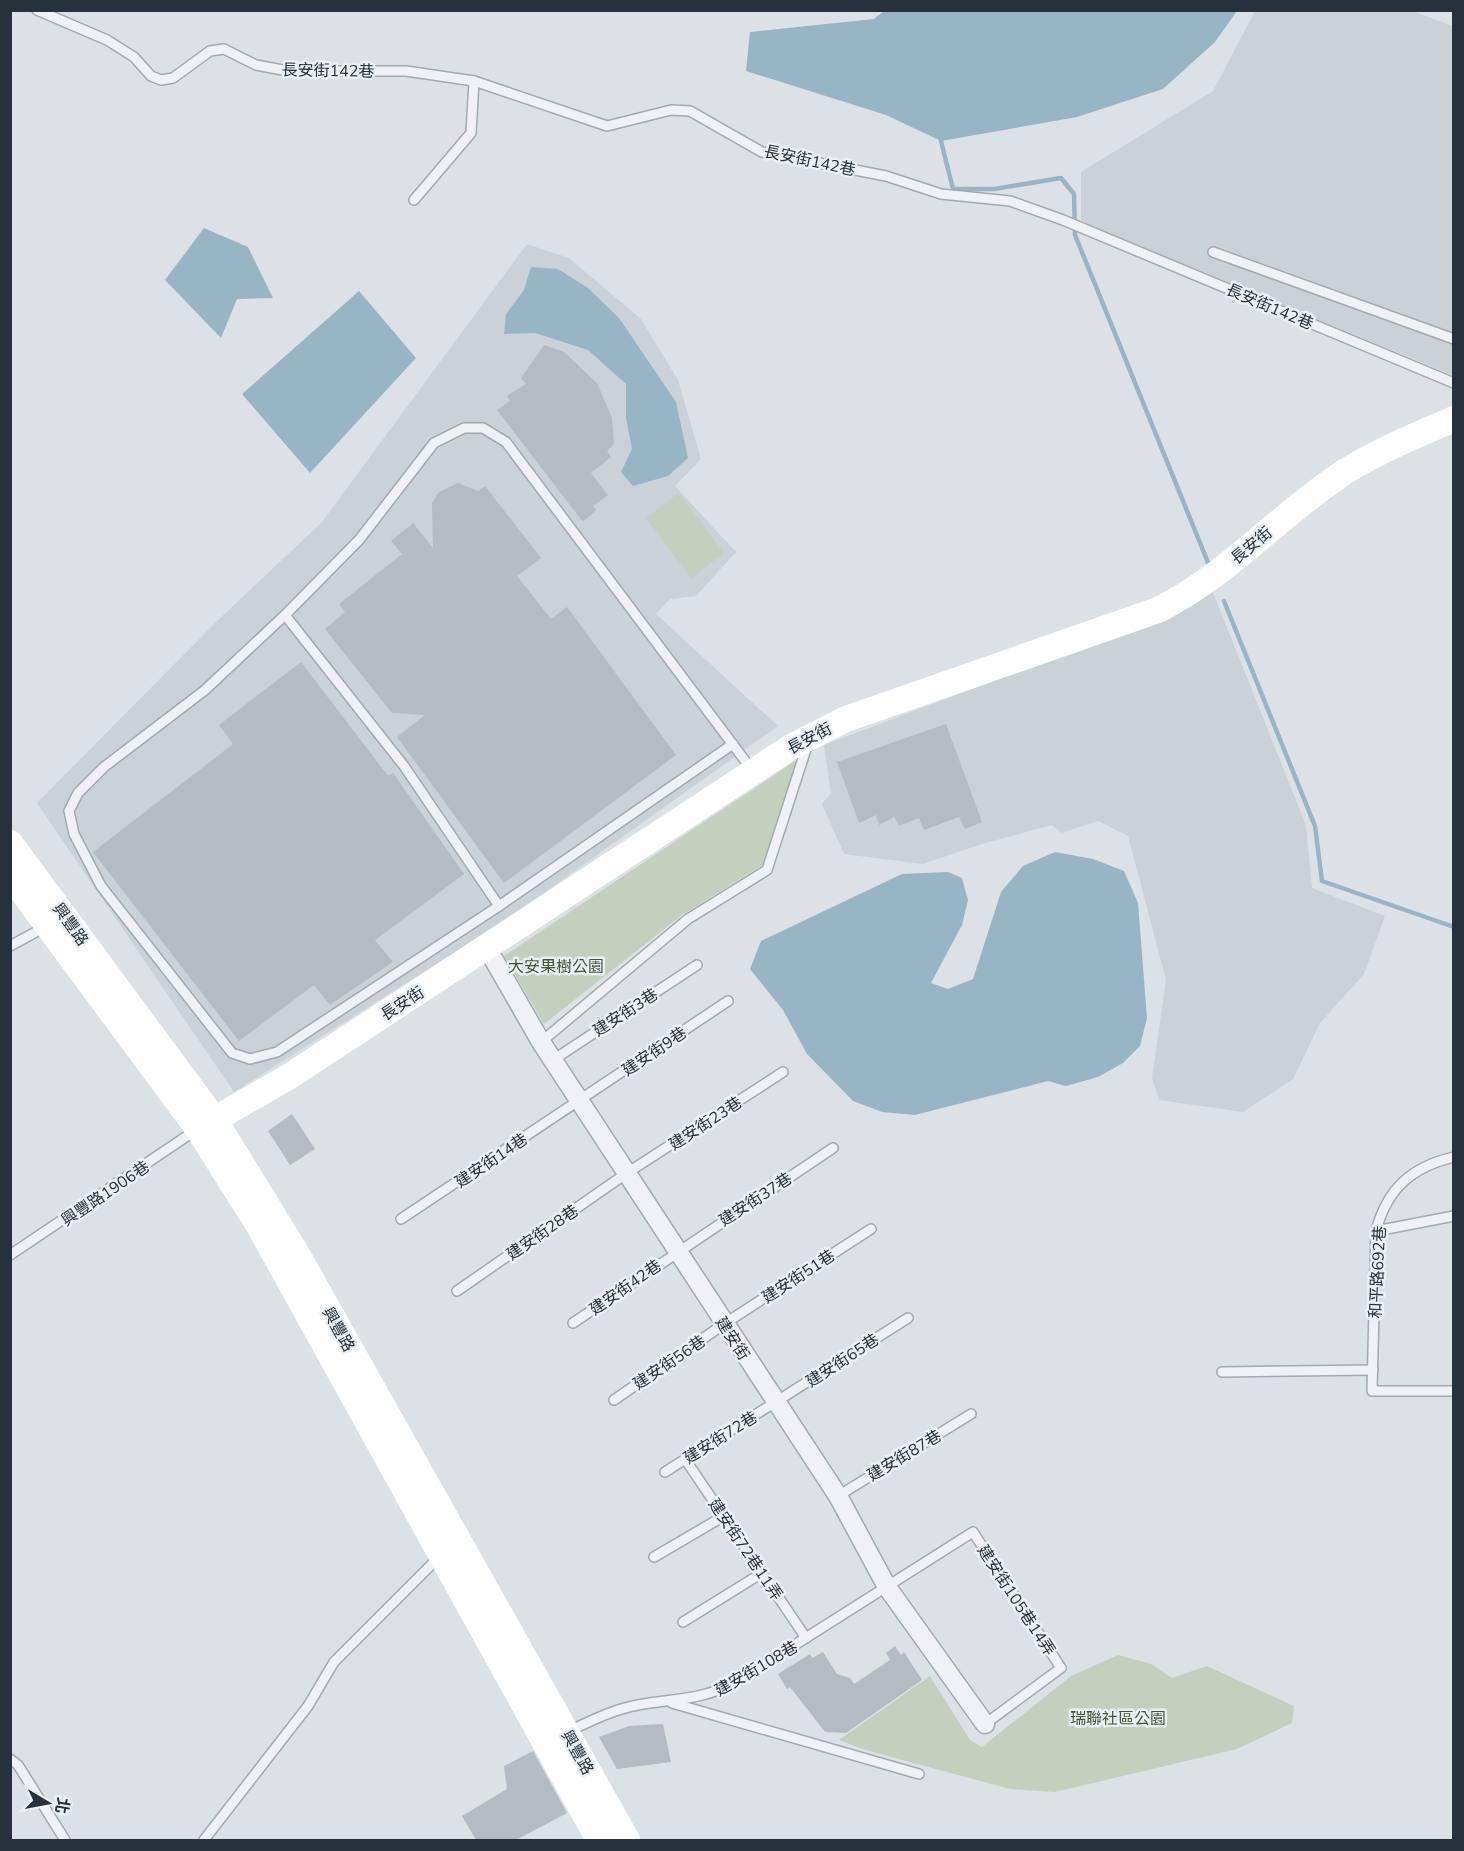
<svg xmlns="http://www.w3.org/2000/svg" width="1464" height="1851" viewBox="0 0 1464 1851" font-family="'Nunito Sans','Noto Sans TC',sans-serif">
<style>
.built{fill:#cad1d7}
.green{fill:#c5cfbe}
.water{fill:#98b5c5}
.lines{fill:none;stroke-linecap:round;stroke-linejoin:round}
.stream{stroke:#98b5c5;stroke-width:4.5}
.building{fill:#b4bbc2}
.lane-casing{stroke:#a2a9af;stroke-width:12}
.street-casing{stroke:#a2a9af;stroke-width:21}
.lane{stroke:#eff1f4;stroke-width:9}
.street{stroke:#eff1f4;stroke-width:18}
.secondary{stroke:#fff;stroke-width:26}
.labels{text-anchor:middle;stroke-width:5;stroke-linejoin:round;paint-order:stroke}
.street-label{font-size:16px;fill:#27313b;stroke:#ebf0f4}
.park-label{font-size:16px;fill:#405635;stroke:#ebf0f4}
</style>
<rect width="100%" height="100%" fill="#dce1e6"/>
<g class="built">
<path d="M1255 11H1412L1453 26V375L1088 225 1081 220V172L1213 91Z"/>
<path d="M527 244 569 258 641 319 678 380 701 459 675 486 736 552 696 596 670 599 656 614 778 726 506 920 234 1092 37 803 215 623 322 522Z"/>
<path d="M1212 590 1306 825 1312 888 1385 916 1364 974 1320 1023 1293 1079 1243 1112 1159 1100 1152 1078 1166 980 1128 836 1098 821 1061 833 1052 825 982 844 923 864 844 854 822 804 831 793 824 745 1174 613Z"/>
</g>
<g class="green">
<path d="M679 493 724 553 691 578 646 518Z"/>
<path d="M801 757 766 863 682 915 544 1024 504 956Z"/>
<path d="M1118 1655 1151 1664 1172 1678 1207 1666 1294 1706 1292 1723 1237 1749 1055 1792 1010 1789 862 1749 839 1740 930 1676 970 1740 982 1747 1071 1676Z"/>
</g>
<g class="water">
<path d="M885 10H1237V11L1215 42 1163 89 1077 117 941 141 886 115 746 71 750 32 874 19Z"/>
<path d="M204 228 248 247 273 298 237 299 221 338 165 280Z"/>
<path d="M531 267 558 269 588 288 619 318 676 402 688 458 668 476 633 486 621 472 632 449 626 418V384L588 350 535 333 504 334 506 314 524 290Z"/>
<path d="M359 291 416 358 310 473 242 394Z"/>
<path d="M1055 852 1093 859 1124 871 1138 903 1147 1018 1140 1046 1123 1063 1098 1077 1066 1086 1048 1081 915 1115 882 1112 853 1101 807 1054 783 1010 750 969 761 941 902 874 948 872 962 878 968 900 962 925 931 983 948 989 973 979 1001 892 1023 866Z"/>
</g>
<g class="lines">
<g class="stream">
<path d="M941 141 953 189H994L1061 178 1074 194 1075 235 1209 565"/>
<path d="M1224 601 1315 826 1322 881 1454 927"/>
</g>
</g>
<g class="building">
<path d="M544 345 564 352 597 383 612 418 614 444 607 451 611 457 591 473 608 495 593 506 596 510 583 522 497 410 510 401 507 396 526 384 521 378Z"/>
<path d="M458 483 478 491 485 486 541 558 517 576 551 619 567 607 676 755 504 883 397 737 425 715 392 713 325 629 345 612 339 604 402 554 391 541 413 523 433 548 432 503 439 492Z"/>
<path d="M301 662 388 776 393 773 464 874 375 940 393 962 330 1005 314 985 239 1041 93 852 233 744 219 725Z"/>
<path d="M946 724 982 822 965 829 959 817 924 830 919 818 899 826 894 817 879 825 876 815 859 823 837 762Z"/>
<path d="M292 1114 315 1149 290 1165 268 1131Z"/>
<path d="M895 1646 901 1655 904 1652 922 1680 846 1733 825 1732 790 1687 787 1689 778 1674 810 1654 812 1658 823 1652 837 1674 850 1678 854 1684 890 1660 886 1653Z"/>
<path d="M663 1724 671 1762 617 1769 599 1737 629 1726Z"/>
<path d="M533 1751 567 1813 516 1840H476L462 1816 507 1789 504 1766Z"/>
</g>
<g class="lines">
<defs>
<g id="lane">
<path d="M37 10 107 40 134 57 151 76 161 80 173 78 210 51 224 49 256 65 288 71H406L474 81 607 126 671 110 690 111 762 152 886 176 941 194 1010 201 1063 220 1454 383"/>
<path d="M414 200 471 133 474 81"/>
<path d="M1213 252 1454 339"/>
<path d="M285 615 404 766 499 906"/>
<path d="M733 744 499 906 277 1052 250 1059 232 1053 101 886 74 834 69 811 78 793 104 767 205 690 285 615 359 540 434 443 464 428H483L506 442 752 770"/>
<path d="M10 946 45 927"/>
<path d="M541 1042 688 919 767 870 808 743"/>
<path d="M553 1060 697 965"/>
<path d="M1454 1157C1411 1167 1387 1189 1376 1231L1372 1391H1454"/>
<path d="M401 1219 728 1001"/>
<path d="M1376 1231 1454 1216"/>
<path d="M10 1255 196 1130"/>
<path d="M457 1291 627 1173 783 1072"/>
<path d="M573 1323 833 1148"/>
<path d="M1222 1372 1373 1370"/>
<path d="M614 1400 724 1324 871 1229"/>
<path d="M685 1459 806 1638"/>
<path d="M665 1472 908 1318"/>
<path d="M838 1496 971 1414"/>
<path d="M654 1557 724 1516"/>
<path d="M683 1622 762 1573"/>
<path d="M672 1703 919 1774"/>
<path d="M569 1731C591 1721 614 1709 638 1705 676 1698 696 1701 733 1684L973 1532 1061 1668 985 1724"/>
<path d="M10 1759 18 1765 65 1840"/>
<path d="M204 1840 308 1706 334 1662 439 1557"/>
</g>
<path id="street" d="M487 948 541 1042 838 1496 887 1587 985 1724"/>
</defs>
<use href="#lane" class="lane-casing"/>
<use href="#street" class="street-casing"/>
<use href="#lane" class="lane"/>
<use href="#street" class="street"/>
<g class="secondary">
<path d="M10 843 214 1119 297 1254 627 1840"/>
<path d="M10 875 198 1129 259 1226 599 1840"/>
<path d="M198 1129 290 1076 791 747 846 719 1158 610C1228 575 1280 514 1346 471 1380 450 1417 435 1454 419"/>
</g>
</g>
<g class="labels">
<g class="street-label">
<text transform="translate(328 70) rotate(1)" y="6">長安街142巷</text>
<text transform="translate(810 160) rotate(12)" y="6">長安街142巷</text>
<text transform="translate(1270 306) rotate(23)" y="6">長安街142巷</text>
<text transform="translate(1251 545) rotate(-40)" y="6">長安街</text>
<text transform="translate(809 738) rotate(-28)" y="6">長安街</text>
<text transform="translate(71 924) rotate(54)" y="6">興豐路</text>
<text transform="translate(402 1003) rotate(-33)" y="6">長安街</text>
<text transform="translate(625 1012) rotate(-33)" y="6">建安街3巷</text>
<text transform="translate(654 1051) rotate(-34)" y="6">建安街9巷</text>
<text transform="translate(705 1123) rotate(-33)" y="6">建安街23巷</text>
<text transform="translate(491 1160) rotate(-34)" y="6">建安街14巷</text>
<text transform="translate(105 1193) rotate(-34)" y="6">興豐路1906巷</text>
<text transform="translate(755 1199) rotate(-33)" y="6">建安街37巷</text>
<text transform="translate(542 1232) rotate(-35)" y="6">建安街28巷</text>
<text transform="translate(1377 1272) rotate(-87)" y="6">和平路692巷</text>
<text transform="translate(798 1276) rotate(-33)" y="6">建安街51巷</text>
<text transform="translate(625 1287) rotate(-35)" y="6">建安街42巷</text>
<text transform="translate(339 1329) rotate(61)" y="6">興豐路</text>
<text transform="translate(733 1338) rotate(57)" y="6">建安街</text>
<text transform="translate(842 1360) rotate(-33)" y="6">建安街65巷</text>
<text transform="translate(669 1362) rotate(-34)" y="6">建安街56巷</text>
<text transform="translate(720 1437) rotate(-32)" y="6">建安街72巷</text>
<text transform="translate(904 1455) rotate(-31)" y="6">建安街87巷</text>
<text transform="translate(746 1549) rotate(56)" y="6">建安街72巷11弄</text>
<text transform="translate(1017 1600) rotate(57)" y="6">建安街105巷14弄</text>
<text transform="translate(756 1668) rotate(-30)" y="6">建安街108巷</text>
<text transform="translate(578 1752) rotate(61)" y="6">興豐路</text>
</g>
<g class="park-label">
<text x="556" y="972">大安果樹公園</text>
<text x="1118" y="1724">瑞聯社區公園</text>
</g>
</g>
<rect width="1464" height="1851" fill="none" stroke="#27313b" stroke-width="24"/>
<g transform="translate(48 1803) rotate(100)" stroke="#ebf0f4" stroke-width="4.5" paint-order="stroke">
<path d="M0-4.5L10 22L0 15L-10 22Z" fill="#27313b"/>
<text y="-9" font-size="16" font-weight="bold" text-anchor="middle" fill="#27313b">北</text>
</g>
</svg>
